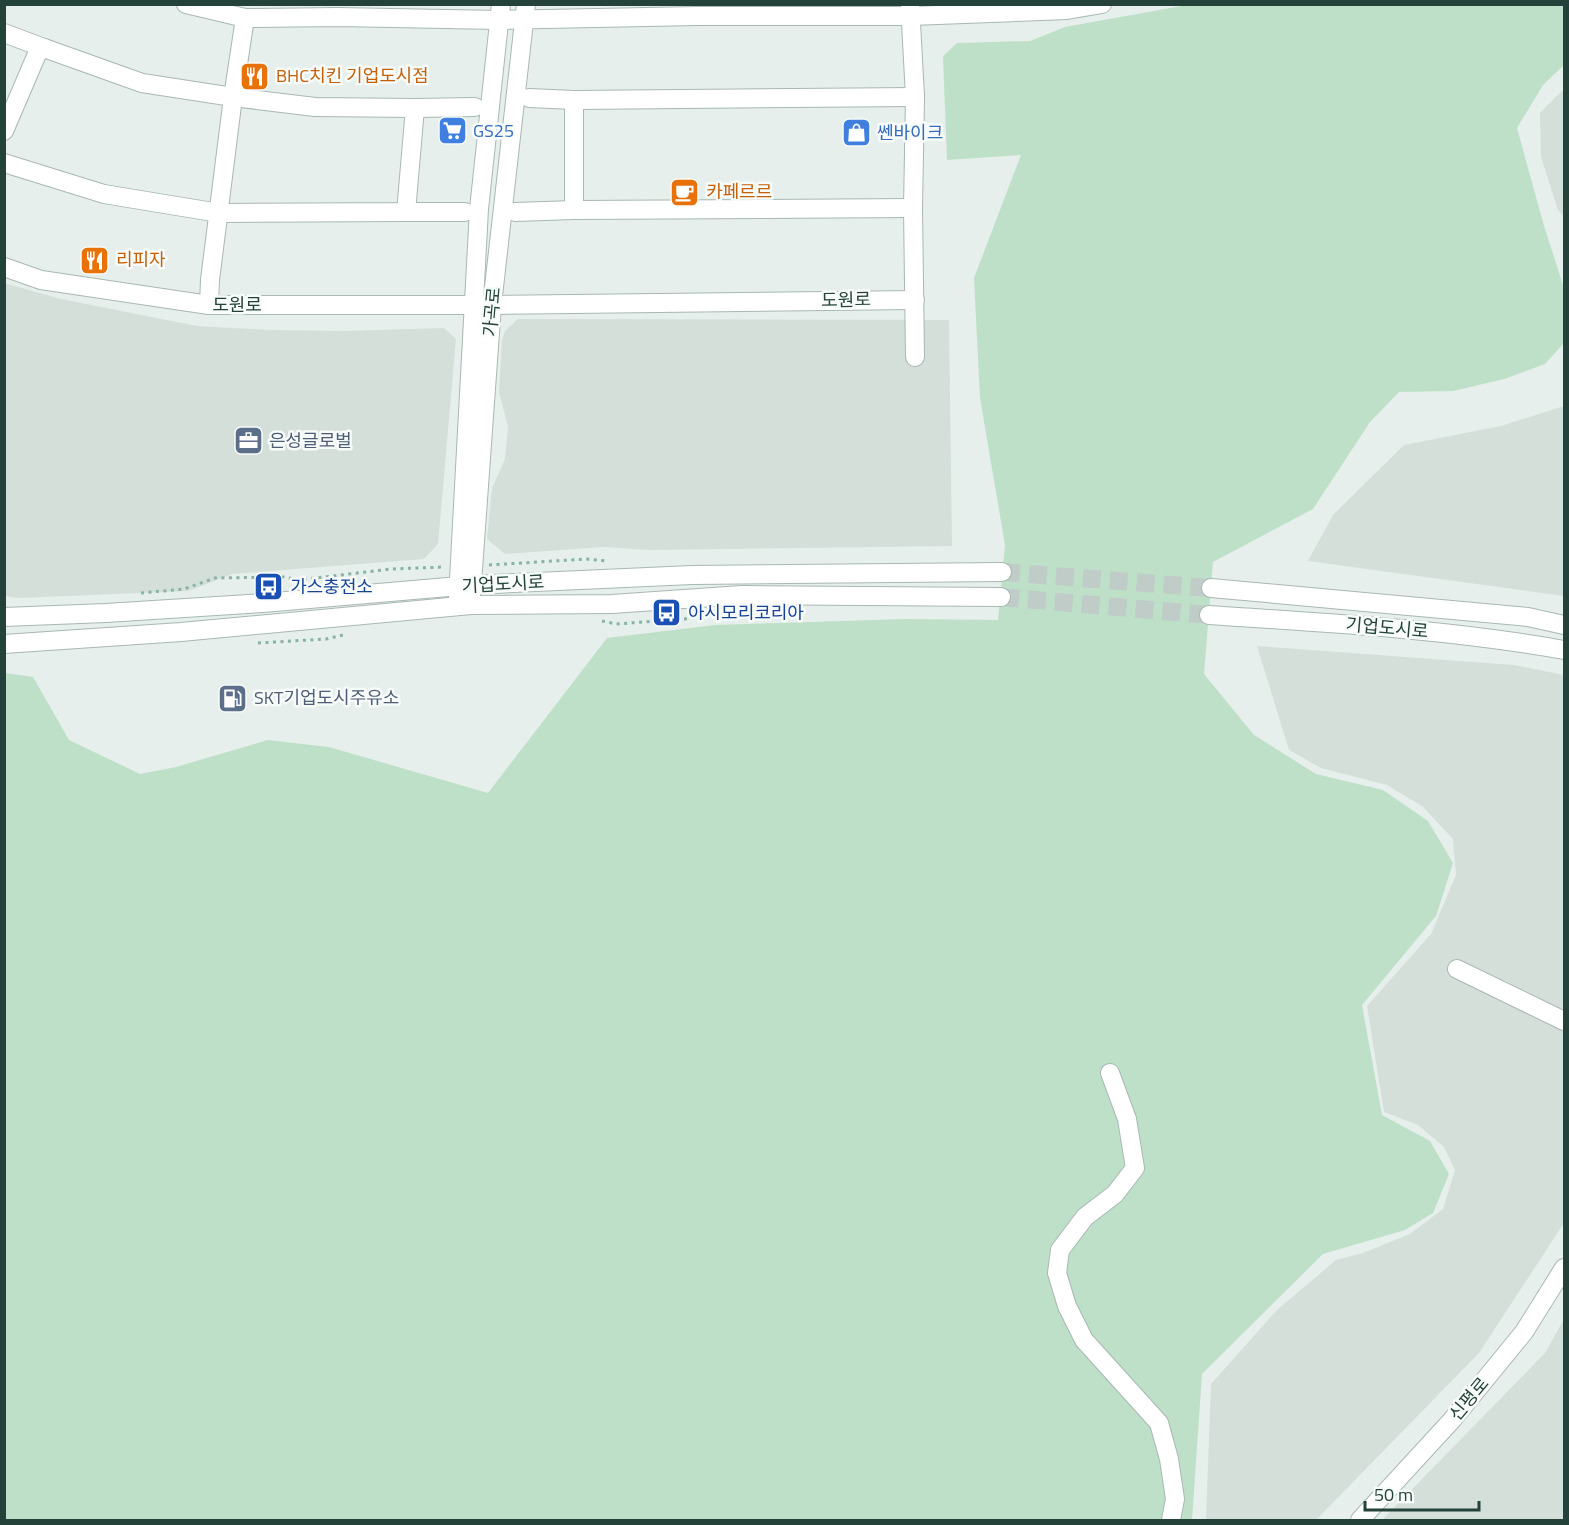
<svg xmlns="http://www.w3.org/2000/svg" width="1569" height="1525" viewBox="0 0 1569 1525" font-family="'Titillium Web','Noto Sans KR',sans-serif">
<style>
.built{fill:#d4dfda}
.green{fill:#bfe0c8}
.lines{fill:none;stroke-linecap:round;stroke-linejoin:round}
.minor-tunnel{stroke:#bfccc8;stroke-width:18;stroke-dasharray:18 9;stroke-linecap:butt}
.minor-casing{stroke:#a8b8b2;stroke-width:20}
.path{stroke:#86b3a5;stroke-width:3;stroke-dasharray:3 4.5;stroke-linecap:butt}
.minor{stroke:#fff;stroke-width:18}
.labels{text-anchor:middle;stroke-width:5;stroke-linejoin:round;paint-order:stroke}
.food-label{font-size:18px;fill:#c56008;stroke:#f7fbf9;text-anchor:start}
.shop-label{font-size:18px;fill:#366cbe;stroke:#f7fbf9;text-anchor:start}
.street-label{font-size:18px;fill:#24423a;stroke:#f7fbf9}
.service-label{font-size:18px;fill:#4e5e75;stroke:#f7fbf9;text-anchor:start}
.transit-label{font-size:18px;fill:#164399;stroke:#f7fbf9;text-anchor:start}
</style>
<rect width="100%" height="100%" fill="#e6efeb"/>
<g class="built">
<path d="M1564 89V217L1558 210 1541 157 1540 113Z"/>
<path d="M4 283 61 299 197 326 272 330 343 331 444 328 456 339 438 544 424 559 232 574 189 591 19 598 5 596Z"/>
<path d="M518 319 949 320 952 546 647 550 604 547 505 554 487 539 492 488 505 459 508 427 499 392 502 340 505 331Z"/>
<path d="M1564 406V596L1308 561 1333 515 1404 445 1501 426Z"/>
<path d="M1257 646 1514 665 1564 675V1223L1479 1353 1316 1520H1206L1211 1384 1277 1310 1336 1260 1363 1253 1410 1234 1443 1209 1455 1170 1444 1147 1418 1125 1384 1112 1367 1006 1431 934 1456 875 1453 839 1422 806 1387 785 1321 768 1289 750Z"/>
<path d="M1564 1319V1520H1382L1545 1353Z"/>
</g>
<path class="green" d="M1187 5H1564V65L1543 85 1517 128 1544 226 1564 288V343L1545 364 1504 379 1453 391 1399 392 1370 422 1313 509 1213 562 1204 674 1254 735 1316 774 1383 790 1428 821 1453 863 1436 916 1362 1005 1382 1115 1430 1141 1449 1174 1433 1213 1405 1230 1323 1254 1202 1374 1192 1520H5V673L33 677 69 740 140 774 176 767 268 740 329 747 488 793 607 638 715 625 905 619 998 620 1005 545 980 398 974 278 1021 155 947 160 943 56 957 43 1030 41 1065 27Z"/>
<g class="lines">
<g class="minor-tunnel">
<path d="M1002 572 1211 588"/>
<path d="M1001 597 1209 615"/>
</g>
<defs>
<g id="minor">
<path d="M186 4 245 18 338 17 499 20 697 16H911L1067 10 1102 4"/>
<path d="M910 4 915 97 913 208 915 357"/>
<path d="M4 33 44 48"/>
<path d="M529 98 574 100"/>
<path d="M415 108 475 107"/>
<path d="M4 131 37 54 44 48 142 83 233 97 315 107 415 108 406 212 219 213 104 194 4 163"/>
<path d="M913 208 574 210V100L915 97"/>
<path d="M406 212H465"/>
<path d="M515 212 574 210"/>
<path d="M4 267 41 280 209 305H492L915 300"/>
<path d="M209 305 210 280 233 97 245 18"/>
<path d="M1211 588 1528 617 1564 625"/>
<path d="M471 597 492 305 526 4"/>
<path d="M458 598 479 209 501 4"/>
<path d="M1209 615C1328 623 1447 629 1564 650"/>
<path d="M4 617 106 613 263 603 471 585 692 575 1002 572"/>
<path d="M4 644 181 632 471 605 612 604 742 595 1001 597"/>
<path d="M1457 969 1564 1021"/>
<path d="M1110 1073 1127 1119 1135 1168 1115 1194 1085 1217 1060 1250 1057 1273 1067 1306 1084 1340 1159 1423 1169 1459 1175 1499 1171 1520"/>
<path d="M1360 1520 1452 1420 1524 1332 1564 1268"/>
</g>
</defs>
<use href="#minor" class="minor-casing"/>
<g class="path">
<path d="M489 565 586 559 608 561"/>
<path d="M141 593 184 589 215 578 284 577 299 580 391 569 444 567"/>
<path d="M602 621 616 624 685 619 693 616"/>
<path d="M258 643 326 639 347 634"/>
</g>
<use href="#minor" class="minor"/>
</g>
<defs>
<symbol id="restaurant-square" viewBox="-11 -11 22 22"><rect x="-9" y="-9" width="18" height="18" rx="4" fill="#e8710a" stroke="#f7fbf9"/><path d="M-5-6h1v4h1v-4h1v4h1v-4h1v5L-1.5 .5V6h-2V.5L-5-1ZM5-6V6H3V1.5H1.5Q1.5-4 5-6Z" fill="#fff"/></symbol>
<symbol id="supermarket-square" viewBox="-11 -11 22 22"><rect x="-9" y="-9" width="18" height="18" rx="4" fill="#3f7fe0" stroke="#f7fbf9"/><path d="M-6-5.5h2.5l.6 2H6L4.5 2H-2.5L-4.4-4H-6ZM-1.5 3.2a1.3 1.3 0 1 0 .1 0ZM3 3.2a1.3 1.3 0 1 0 .1 0Z" fill="#fff"/></symbol>
<symbol id="shop-square" viewBox="-11 -11 22 22"><rect x="-9" y="-9" width="18" height="18" rx="4" fill="#3f7fe0" stroke="#f7fbf9"/><path d="M-5-2.5h2.3a2.7 3.5 0 0 1 5.4 0H5L5.5 6h-11ZM-1.5-2.5h3a1.5 2.3 0 0 0-3 0Z" fill="#fff"/></symbol>
<symbol id="cafe-square" viewBox="-11 -11 22 22"><rect x="-9" y="-9" width="18" height="18" rx="4" fill="#e8710a" stroke="#f7fbf9"/><path d="M-5.5-4.5H6V0H3Q3 3.5 0 3.5H-2.5Q-5.5 3.5-5.5 0ZM3-3.2v2h1.7v-2ZM-6 4.5H4V6H-6Z" fill="#fff"/></symbol>
<symbol id="office-square" viewBox="-11 -11 22 22"><rect x="-9" y="-9" width="18" height="18" rx="4" fill="#5c6f8a" stroke="#f7fbf9"/><path d="M-6-3h4V-5.5h4V-3h4V5H-6ZM-1-4.5V-3h2v-1.5ZM-6 0V1H6V0Z" fill="#fff"/></symbol>
<symbol id="bus-square" viewBox="-11 -11 22 22"><rect x="-9" y="-9" width="18" height="18" rx="4" fill="#1a4fb4" stroke="#f7fbf9"/><path d="M-5-6H5V4H4V6H2V4H-2V6H-4V4H-5ZM-3.5-4V0h7V-4ZM-3.5 1.2v1.5H-2V1.2ZM2 1.2v1.5H3.5V1.2Z" fill="#fff"/></symbol>
<symbol id="fuel-square" viewBox="-11 -11 22 22"><rect x="-9" y="-9" width="18" height="18" rx="4" fill="#5c6f8a" stroke="#f7fbf9"/><path d="M-5.5-6h7V0h2V4h1.3V-2.5L3-4.5l.8-.8L6-3V5H2.5V1h-1V6h-7ZM-4.2-4.7v3.2H.2V-4.7Z" fill="#fff"/></symbol>
</defs>
<g fill-rule="evenodd">
<use href="#restaurant-square" x="238" y="60" width="33" height="33"/>
<use href="#supermarket-square" x="436" y="114" width="33" height="33"/>
<use href="#shop-square" x="840" y="116" width="33" height="33"/>
<use href="#cafe-square" x="668" y="176" width="33" height="33"/>
<use href="#restaurant-square" x="78" y="244" width="33" height="33"/>
<use href="#office-square" x="232" y="424" width="33" height="33"/>
<use href="#bus-square" x="252" y="570" width="33" height="33"/>
<use href="#bus-square" x="650" y="596" width="33" height="33"/>
<use href="#fuel-square" x="216" y="682" width="33" height="33"/>
</g>
<g class="labels">
<g class="food-label">
<text x="276" y="82">BHC치킨 기업도시점</text>
<text x="706" y="198">카페르르</text>
<text x="116" y="266">리피자</text>
</g>
<g class="shop-label">
<text x="473" y="137">GS25</text>
<text x="877" y="139">쎈바이크</text>
</g>
<g class="street-label">
<text transform="translate(846 300) rotate(-1)" y="6">도원로</text>
<text x="237" y="311">도원로</text>
<text transform="translate(492 312) rotate(-85)" y="6">가곡로</text>
<text transform="translate(503 584) rotate(-3)" y="6">기업도시로</text>
<text transform="translate(1387 628) rotate(5)" y="6">기업도시로</text>
<text transform="translate(1469 1399) rotate(-50)" y="6">신평로</text>
</g>
<g class="service-label">
<text x="269" y="447">은성글로벌</text>
<text x="254" y="704">SKT기업도시주유소</text>
</g>
<g class="transit-label">
<text x="290" y="593">가스충전소</text>
<text x="688" y="619">아시모리코리아</text>
</g>
</g>
<rect width="1569" height="1525" fill="none" stroke="#24423a" stroke-width="12"/>
<path d="M1365 1501v9h114v-9" fill="none" stroke="#24423a" stroke-width="3"/>
<text x="1374" y="1501" font-size="18" fill="#24423a" stroke="#f7fbf9" stroke-width="4.5" paint-order="stroke">50 m</text>
</svg>
